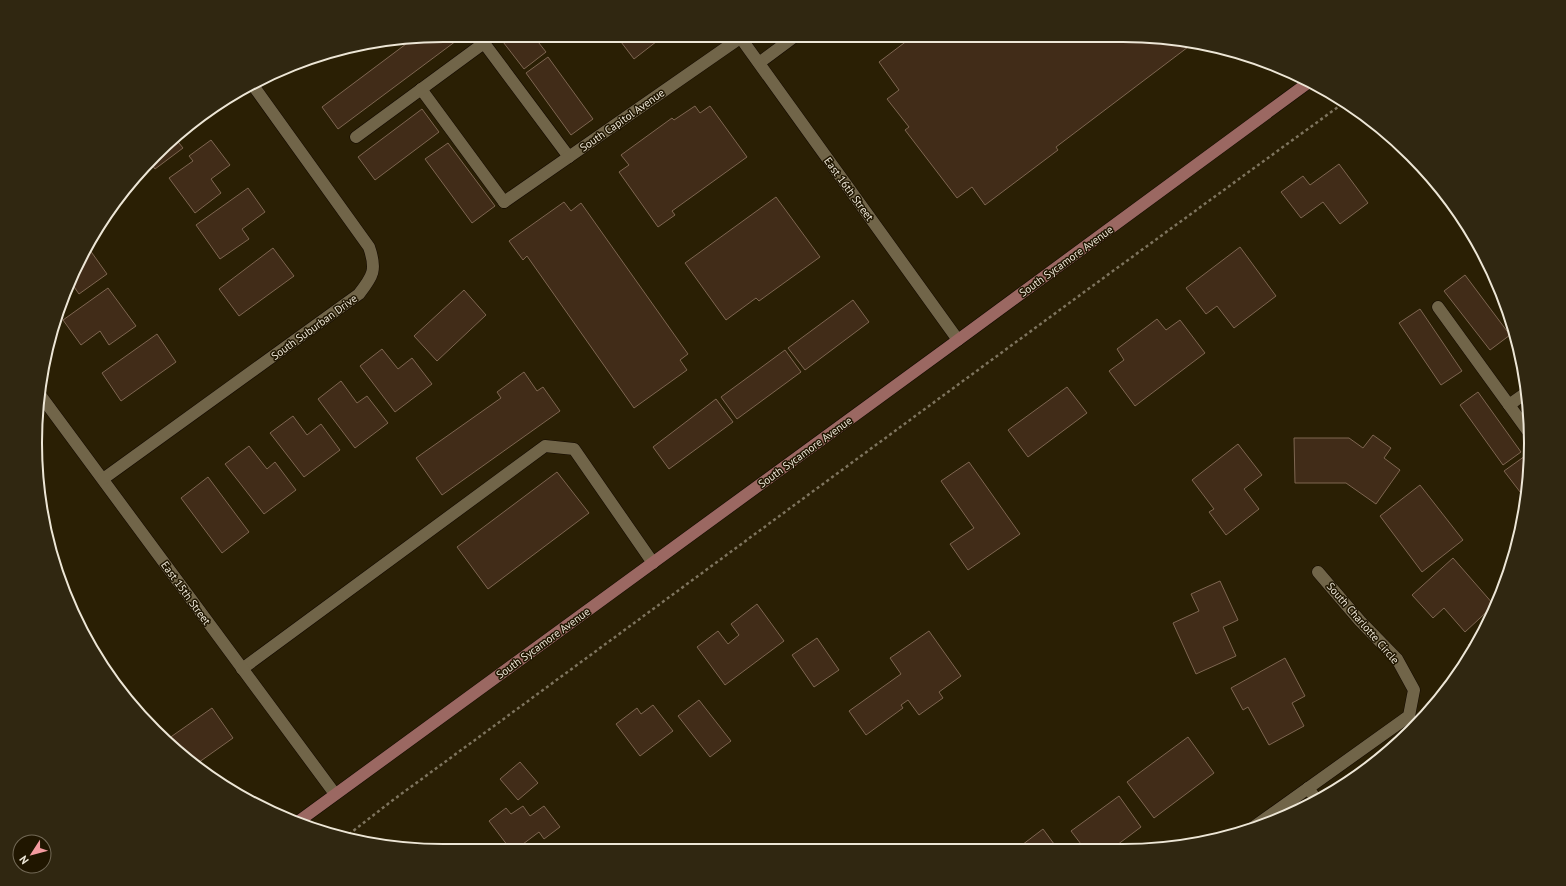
<svg xmlns="http://www.w3.org/2000/svg" width="1566" height="886" viewBox="0 0 1566 886" font-family="'PT Sans',sans-serif">
<style>
.building{fill:#412c18;stroke:#7e6651}
.lines{fill:none;stroke-linecap:round;stroke-linejoin:round}
.service-casing{stroke:#130900;stroke-width:13}
.minor-casing{stroke:#130900;stroke-width:13}
.secondary-casing{stroke:#130900;stroke-width:13}
.path{stroke:#7e745e;stroke-width:2.5;stroke-dasharray:3 3;stroke-linecap:butt}
.service{stroke:#716549;stroke-width:12}
.minor{stroke:#716549;stroke-width:12}
.secondary{stroke:#9b6862;stroke-width:12}
.labels{text-anchor:middle;stroke-width:3;stroke-linejoin:round;paint-order:stroke}
.street-label{font-size:11px;fill:#ede6d6;stroke:#201600}
.rim{fill:none;stroke:#ede6d6;stroke-width:2}
</style>
<rect width="100%" height="100%" fill="#2a1f04"/>
<g class="building">
<path d="M972 36 973 38 975 36H1149L1192 44 1056 147 1058 150 985 205 972 187 957 198 905 130 909 127 887 99 899 90 879 62 912 37Z"/>
<path d="M414 38H460L338 129 322 107Z"/>
<path d="M500 38H535L546 52 524 69Z"/>
<path d="M618 38H661L634 59Z"/>
<path d="M548 57 593 119 571 135 526 73Z"/>
<path d="M695 106 700 113 710 106 747 157 672 211 675 215 658 227 619 172 629 165 621 155 672 118 674 120Z"/>
<path d="M422 109 439 132 375 180 358 157Z"/>
<path d="M195 119 197 122 175 138 183 148 155 169 149 161Z"/>
<path d="M211 140 230 165 211 179 221 193 195 213 169 178 193 161 189 156Z"/>
<path d="M448 143 495 206 472 223 425 159Z"/>
<path d="M1339 164 1368 203 1340 224 1323 202 1301 218 1281 192 1303 176 1310 185Z"/>
<path d="M1418 164 1440 188 1437 190 1417 165Z"/>
<path d="M248 188 265 212 242 229 249 239 220 259 196 225Z"/>
<path d="M776 197 820 257 759 301 756 298 726 320 685 263Z"/>
<path d="M564 202 571 211 581 203 688 354 680 360 687 370 634 408 527 256 523 260 509 241Z"/>
<path d="M87 246 107 274 79 294 72 284 68 287 77 263Z"/>
<path d="M1240 247 1276 296 1234 328 1217 306 1206 314 1186 288Z"/>
<path d="M273 248 294 276 239 316 219 289Z"/>
<path d="M1465 275 1510 335 1490 350 1444 291Z"/>
<path d="M108 288 136 326 109 345 100 331 81 345 63 320Z"/>
<path d="M464 290 486 315 437 361 414 336Z"/>
<path d="M853 300 869 322 805 370 788 348Z"/>
<path d="M1420 309 1462 371 1441 385 1399 323Z"/>
<path d="M1157 319 1166 330 1180 320 1205 353 1135 406 1109 371 1124 360 1117 349Z"/>
<path d="M157 334 176 362 121 401 102 373Z"/>
<path d="M382 349 398 369 412 358 432 384 395 412 360 366Z"/>
<path d="M785 350 801 372 737 419 721 397Z"/>
<path d="M524 372 537 391 543 387 560 411 442 495 416 458 501 398 497 392Z"/>
<path d="M341 381 357 403 367 396 388 423 355 448 318 399Z"/>
<path d="M1067 387 1087 413 1028 457 1008 430Z"/>
<path d="M1478 392 1521 452 1503 465 1460 405Z"/>
<path d="M716 399 733 422 669 469 653 447Z"/>
<path d="M293 416 307 435 321 424 340 450 304 477 270 433Z"/>
<path d="M1373 435 1391 448 1384 458 1400 470 1376 504 1346 483H1295L1294 438H1349L1363 448Z"/>
<path d="M1238 444 1262 475 1244 489 1259 509 1226 535 1209 512 1214 509 1192 480Z"/>
<path d="M249 446 267 469 275 462 296 490 264 514 225 464Z"/>
<path d="M1525 456 1529 461 1527 501 1504 471Z"/>
<path d="M969 462 1020 534 968 570 950 544 974 528 941 481Z"/>
<path d="M557 472 589 513 488 589 457 547Z"/>
<path d="M208 477 249 532 222 553 181 498Z"/>
<path d="M1420 485 1463 540 1422 572 1380 516Z"/>
<path d="M1453 558 1494 605 1465 632 1444 608 1433 618 1412 595Z"/>
<path d="M1220 581 1238 620 1223 627 1236 656 1196 674 1173 623 1199 611 1191 594Z"/>
<path d="M757 604 784 641 725 685 697 647 718 631 728 644 739 635 731 624Z"/>
<path d="M929 631 961 676 939 692 943 698 919 715 908 700 901 705 903 708 866 735 849 711 901 674 890 658Z"/>
<path d="M1481 636 1476 647 1473 652 1468 645Z"/>
<path d="M817 638 839 670 814 687 792 655Z"/>
<path d="M1285 658 1305 696 1292 703 1304 726 1269 745 1248 707 1243 710 1231 688Z"/>
<path d="M699 700 731 741 710 757 678 716Z"/>
<path d="M653 705 673 731 640 756 616 724 637 708 641 714Z"/>
<path d="M212 708 233 738 195 765 174 750 165 741Z"/>
<path d="M1188 737 1214 773 1154 818 1127 782Z"/>
<path d="M520 762 538 783 518 800 500 779Z"/>
<path d="M1119 796 1141 827 1113 848H1084L1071 831Z"/>
<path d="M523 806 530 816 544 806 560 827 544 839 539 832 515 850H511L489 821 506 808 511 814Z"/>
<path d="M1043 829 1057 848H1018Z"/>
<path d="M788 844 792 849H781Z"/>
</g>
<g class="lines">
<defs>
<g id="service">
<path d="M759 63 794 37"/>
<path d="M421 89 504 202"/>
<path d="M356 137 484 43 569 157"/>
<path d="M1438 307 1509 405"/>
<path d="M1526 393 1509 405 1530 434"/>
<path d="M242 669 545 446 574 449 653 563"/>
</g>
<g id="minor">
<path d="M740 37 958 340"/>
<path d="M504 202 740 38"/>
<path d="M38 392 335 794"/>
<path d="M103 479 359 294C373 276 377 270 369 247L252 84"/>
<path d="M1308 788 1316 799"/>
<path d="M1248 831 1409 716 1414 690 1397 659 1360 621 1318 572"/>
</g>
<path id="secondary" d="M299 821 958 340 1309 82"/>
</defs>
<use href="#service" class="service-casing"/>
<use href="#minor" class="minor-casing"/>
<use href="#secondary" class="secondary-casing"/>
<path class="path" d="M344 838 393 800C710 568 1026 333 1345 102"/>
<use href="#service" class="service"/>
<use href="#minor" class="minor"/>
<use href="#secondary" class="secondary"/>
</g>
<g class="labels">
<g class="street-label">
<text transform="translate(622 120) rotate(-35)" y="4">South Capitol Avenue</text>
<text transform="translate(849 189) rotate(54)" y="4">East 16th Street</text>
<text transform="translate(1066 261) rotate(-36)" y="4">South Sycamore Avenue</text>
<text transform="translate(314 327) rotate(-36)" y="4">South Suburban Drive</text>
<text transform="translate(805 452) rotate(-36)" y="4">South Sycamore Avenue</text>
<text transform="translate(186 593) rotate(54)" y="4">East 15th Street</text>
<text transform="translate(1363 623) rotate(49)" y="4">South Charlotte Circle</text>
<text transform="translate(543 643) rotate(-36)" y="4">South Sycamore Avenue</text>
</g>
</g>
<path d="M0 0H1566V886H0ZM443 42H1123A401 401 0 0 1 1524 443V443A401 401 0 0 1 1123 844H443A401 401 0 0 1 42 443V443A401 401 0 0 1 443 42Z" fill="#302711" fill-rule="evenodd"/>
<path class="rim" d="M443 42H1123A401 401 0 0 1 1524 443V443A401 401 0 0 1 1123 844H443A401 401 0 0 1 42 443V443A401 401 0 0 1 443 42Z"/>
<g transform="translate(32 854) rotate(234)"><circle r="19" fill="#201600" stroke="#726956"/>
<path d="M0-3L7 15L0 10L-7 15Z" fill="#f49b9f"/>
<text y="-6" font-size="11" font-weight="bold" text-anchor="middle" fill="#ede6d6">N</text>
</g>
</svg>
